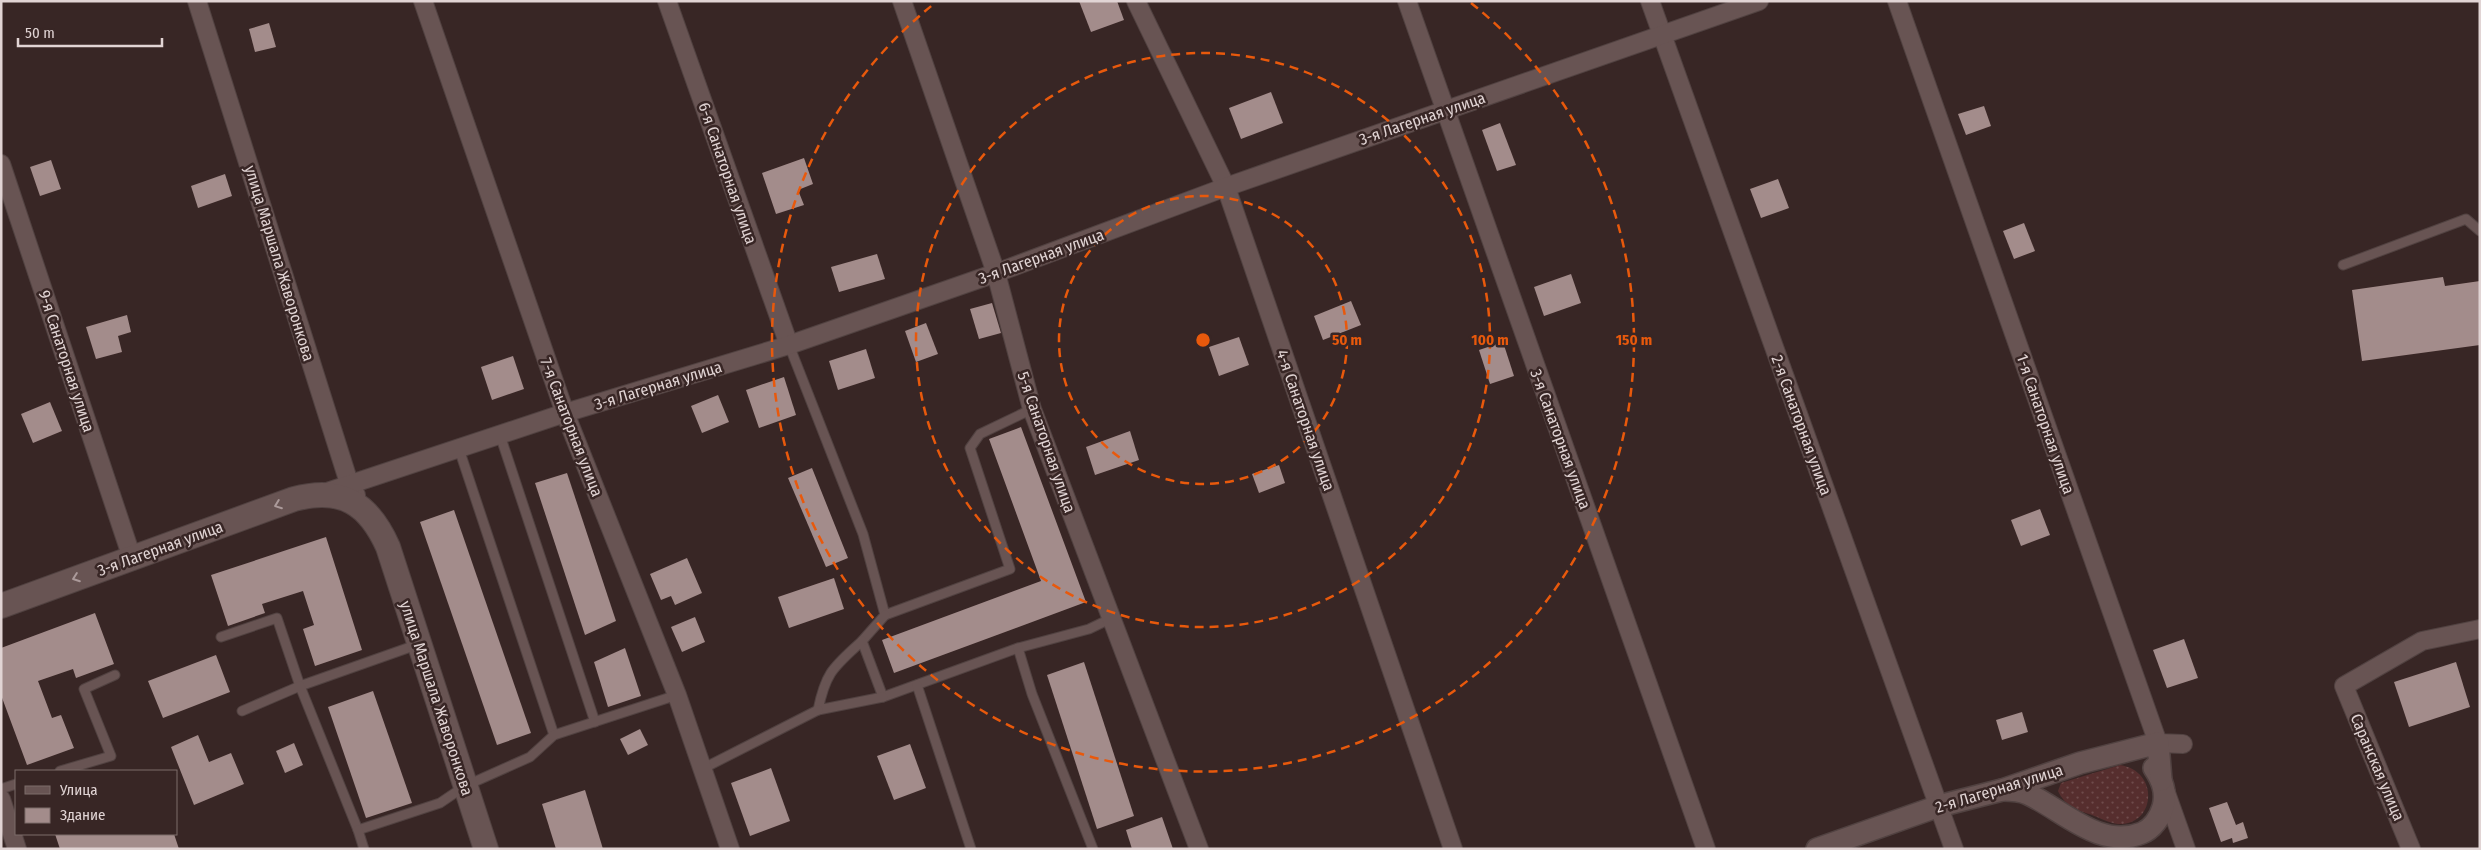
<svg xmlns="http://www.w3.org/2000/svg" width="2481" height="850" viewBox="0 0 2481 850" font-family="'Fira Sans Condensed',sans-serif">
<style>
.grass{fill:url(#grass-dots)}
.building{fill:#a38c8b}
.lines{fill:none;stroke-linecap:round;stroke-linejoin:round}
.service-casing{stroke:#514241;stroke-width:11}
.minor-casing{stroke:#514241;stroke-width:20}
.tertiary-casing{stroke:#514241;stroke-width:24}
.secondary-casing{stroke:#514241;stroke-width:26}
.service{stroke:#685453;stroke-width:9}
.minor{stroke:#685453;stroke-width:18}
.tertiary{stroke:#685453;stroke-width:21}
.secondary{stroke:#685453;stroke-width:24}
.oneway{stroke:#ab9a9a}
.ring{fill:none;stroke:#e8590c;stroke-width:2.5;stroke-dasharray:9 6}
.labels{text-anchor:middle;stroke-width:5;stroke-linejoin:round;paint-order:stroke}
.street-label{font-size:16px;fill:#e1d4d4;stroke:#382625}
.centre{fill:#e8590c;stroke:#382625;stroke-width:2.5}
.ring-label{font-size:15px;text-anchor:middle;font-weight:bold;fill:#e8590c;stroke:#382625;stroke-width:5;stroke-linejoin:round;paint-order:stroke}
</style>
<defs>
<pattern id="grass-dots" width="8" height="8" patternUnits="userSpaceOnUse" patternTransform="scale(1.25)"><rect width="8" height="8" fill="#562e2e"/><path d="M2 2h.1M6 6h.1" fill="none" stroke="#6e4b4b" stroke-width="1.8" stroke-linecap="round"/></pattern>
</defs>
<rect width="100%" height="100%" fill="#382625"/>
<path class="grass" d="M2120 765C2160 771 2156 826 2118 824 2109 823 2100 818 2092 815 2077 810 2065 806 2058 791L2061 783Z"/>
<g class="building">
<path d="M1079 1H1117L1124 20 1091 32Z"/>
<path d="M269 23 276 47 255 52 249 29Z"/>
<path d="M1271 92 1283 123 1241 139 1229 108Z"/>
<path d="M1984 106 1991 126 1966 135 1958 114Z"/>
<path d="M1500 123 1516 165 1497 171 1482 130Z"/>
<path d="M804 158 813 184 798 190 804 205 776 214 762 173Z"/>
<path d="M51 160 61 189 40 196 30 167Z"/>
<path d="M225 174 232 196 198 208 191 186Z"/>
<path d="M1778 179 1789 208 1761 218 1750 189Z"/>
<path d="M2024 223 2035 251 2014 259 2003 231Z"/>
<path d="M877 254 885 279 839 292 831 267Z"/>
<path d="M1571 274 1581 303 1544 316 1534 287Z"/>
<path d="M2443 277 2445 286 2480 281V345L2362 361 2352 290Z"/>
<path d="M1351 301 1361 325 1323 340 1314 316Z"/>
<path d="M992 303 1001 333 979 339 970 309Z"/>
<path d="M127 315 131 332 118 336 122 352 96 359 86 327Z"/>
<path d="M926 323 938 354 916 362 905 331Z"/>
<path d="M1239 337 1249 365 1219 376 1209 347Z"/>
<path d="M1503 342 1514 376 1490 384 1479 350Z"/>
<path d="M866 349 875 378 838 390 829 361Z"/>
<path d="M513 356 524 389 492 400 481 367Z"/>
<path d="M784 377 796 415 759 428 746 390Z"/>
<path d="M718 395 729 422 702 433 691 406Z"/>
<path d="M50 402 62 431 33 443 21 414Z"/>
<path d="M1021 427 1086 602 894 673 882 640 1041 581 989 439Z"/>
<path d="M1130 431 1139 460 1095 475 1086 447Z"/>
<path d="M1279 465 1285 483 1259 493 1252 474Z"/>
<path d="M812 468 848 558 826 567 788 478Z"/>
<path d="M567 473 616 621 585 635 535 483Z"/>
<path d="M2040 509 2050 535 2021 546 2011 520Z"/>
<path d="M454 510 531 733 497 745 420 522Z"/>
<path d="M326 537 362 650 315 666 303 629 314 625 303 591 262 604 265 613 228 626 211 575Z"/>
<path d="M687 558 702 593 675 605 671 596 661 600 650 574Z"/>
<path d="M834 578 844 609 789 628 778 597Z"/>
<path d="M95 613 114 664 76 678 73 669 38 681 52 718 61 715 74 748 27 765 1 695V648Z"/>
<path d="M695 617 705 642 682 652 671 627Z"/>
<path d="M2184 639 2198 678 2167 688 2153 650Z"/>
<path d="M625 648 641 696 608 707 594 662Z"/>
<path d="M216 655 230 692 163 718 148 681Z"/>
<path d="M1084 662 1134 816 1097 829 1047 675Z"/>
<path d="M2456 662 2470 707 2409 727 2394 682Z"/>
<path d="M373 691 412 803 366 818 328 707Z"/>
<path d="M2022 712 2028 732 2002 740 1996 720Z"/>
<path d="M640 729 648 745 628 755 620 739Z"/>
<path d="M198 735 209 762 231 753 244 784 194 805 171 747Z"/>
<path d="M294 743 303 765 285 773 276 751Z"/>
<path d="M910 744 926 788 894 800 877 756Z"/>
<path d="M771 768 790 821 750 836 731 783Z"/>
<path d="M585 790 603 849H556L542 804Z"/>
<path d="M2227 802 2236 825 2243 822 2248 838 2233 843 2232 838 2221 842 2209 808Z"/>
<path d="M1162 817 1173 849H1132L1126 830Z"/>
<path d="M55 834H174L179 849H60Z"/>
</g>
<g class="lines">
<defs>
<g id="service">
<path d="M2343 265 2466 219 2480 231"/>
<path d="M789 345 863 534 885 615 1010 569 970 448 980 434 1032 409"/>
<path d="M500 435 595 722"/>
<path d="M885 615 862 641 883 697 1018 648 1089 629 1112 618"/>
<path d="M221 637 277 618 300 686 419 644"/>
<path d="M862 641C834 667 826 671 818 710L883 697"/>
<path d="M1018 648 1032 694 1093 849"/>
<path d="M917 685 971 849"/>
<path d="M242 711 300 686 358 830 440 803 465 786 530 757 554 735 459 449"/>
<path d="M554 735 677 695"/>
<path d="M702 769 818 710"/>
<path d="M60 771 111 756 84 689 115 675"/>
<path d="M1 789 16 784"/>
<path d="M358 830 364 849"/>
</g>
<g id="minor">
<path d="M197 1 350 486 356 495"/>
<path d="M423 1 565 413 677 695 730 849"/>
<path d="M667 1 789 345"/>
<path d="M902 1 996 273 1032 409 1199 849"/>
<path d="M1136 1 1226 187 1453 849"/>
<path d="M1407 1 1706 849"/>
<path d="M1650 1 1954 849"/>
<path d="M1897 1 2158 743 2183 744"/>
<path d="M1 164 132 558"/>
<path d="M324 493 565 413 789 345 996 273 1226 187 1759 1"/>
<path d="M2165 790 2186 849"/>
<path d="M1 799 17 849"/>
<path d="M2411 849 2344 686 2422 641 2480 629"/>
</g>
<g id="tertiary">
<path d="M2002 790C2010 790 2020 790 2028 794 2063 810 2100 850 2142 833 2152 829 2160 818 2163 807 2167 792 2162 780 2154 768"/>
<path d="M1817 849 1939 806 2002 790 2080 763 2158 743 2161 780"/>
</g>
<path id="secondary" d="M1 606 294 499C342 486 369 504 388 547L486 849"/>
</defs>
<use href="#service" class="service-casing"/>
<use href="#minor" class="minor-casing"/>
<use href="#tertiary" class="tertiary-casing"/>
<use href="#secondary" class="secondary-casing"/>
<use href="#service" class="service"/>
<use href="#minor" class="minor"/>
<use href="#tertiary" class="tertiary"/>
<use href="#secondary" class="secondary"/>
</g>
<defs><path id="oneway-chevron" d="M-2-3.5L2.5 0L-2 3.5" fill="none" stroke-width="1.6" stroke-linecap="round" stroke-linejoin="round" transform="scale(1.25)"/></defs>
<g class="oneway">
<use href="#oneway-chevron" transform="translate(278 505) rotate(159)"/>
<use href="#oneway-chevron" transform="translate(76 578) rotate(160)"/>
</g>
<g class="ring">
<circle cx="1203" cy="340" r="144"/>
<circle cx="1203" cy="340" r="287"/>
<path d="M1471 3A431 431 0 1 1 935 3"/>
</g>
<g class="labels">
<g class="street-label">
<text transform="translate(1422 118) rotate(-19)" y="6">3-я Лагерная улица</text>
<text transform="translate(728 173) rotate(71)" y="6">6-я Санаторная улица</text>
<text transform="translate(1041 256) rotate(-20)" y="6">3-я Лагерная улица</text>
<text transform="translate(280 263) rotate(73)" y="6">улица Маршала Жаворонкова</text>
<text transform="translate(67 361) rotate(72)" y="6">9-я Санаторная улица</text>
<text transform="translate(658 385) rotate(-17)" y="6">3-я Лагерная улица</text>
<text transform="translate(1306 420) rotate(71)" y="6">4-я Санаторная улица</text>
<text transform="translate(2046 424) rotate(71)" y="6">1-я Санаторная улица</text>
<text transform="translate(1802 425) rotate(70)" y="6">2-я Санаторная улица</text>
<text transform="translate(572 427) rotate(69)" y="6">7-я Санаторная улица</text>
<text transform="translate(1561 439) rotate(70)" y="6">3-я Санаторная улица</text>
<text transform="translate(1047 442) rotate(71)" y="6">5-я Санаторная улица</text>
<text transform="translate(160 548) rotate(-20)" y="6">3-я Лагерная улица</text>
<text transform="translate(437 698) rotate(72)" y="6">улица Маршала Жаворонкова</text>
<text transform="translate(2378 767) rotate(67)" y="6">Саранская улица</text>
<text transform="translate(1999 788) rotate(-17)" y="6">2-я Лагерная улица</text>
</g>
</g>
<circle cx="1203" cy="340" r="8" class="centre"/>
<g class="ring-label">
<text x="1347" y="345">50 m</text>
<text x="1490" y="345">100 m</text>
<text x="1634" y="345">150 m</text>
</g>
<rect width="2481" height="850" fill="none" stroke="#e1d4d4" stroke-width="5"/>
<rect x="15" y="770" width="162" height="65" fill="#382625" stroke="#7c6c6b"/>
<rect x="25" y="786" width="25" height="8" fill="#685453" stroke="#7c6c6b"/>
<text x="60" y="795" font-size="15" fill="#e1d4d4">Улица</text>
<rect x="25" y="808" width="25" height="15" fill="#a38c8b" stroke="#7c6c6b"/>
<text x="60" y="820" font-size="15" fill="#e1d4d4">Здание</text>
<path d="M18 38v8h144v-8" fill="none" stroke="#e1d4d4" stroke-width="2.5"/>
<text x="25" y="38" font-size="15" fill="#e1d4d4" stroke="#382625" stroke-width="4" paint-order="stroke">50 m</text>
</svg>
